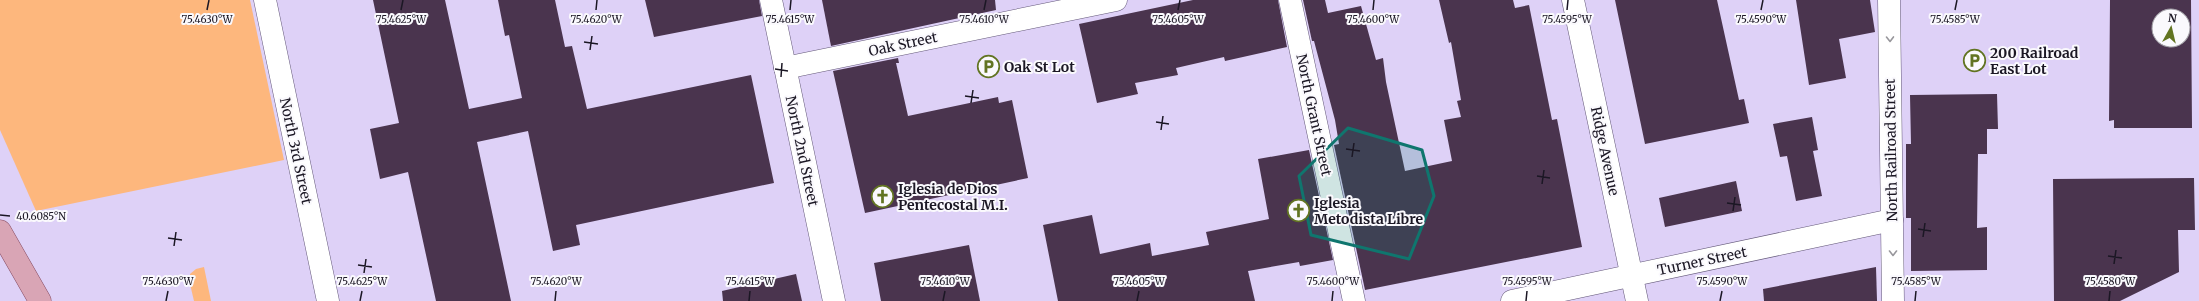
<svg xmlns="http://www.w3.org/2000/svg" width="2199" height="301" viewBox="0 0 2199 301" font-family="Merriweather,serif">
<style>
.green{fill:#fdb77d}
.building{fill:#4a344e;fill-rule:evenodd}
.lines{fill:none;stroke-linecap:round;stroke-linejoin:round}
.street-casing{stroke:#645979;stroke-width:23}
.primary-casing{stroke:#864c62;stroke-width:23}
.street{stroke:#fff;stroke-width:22}
.primary{stroke:#d9a5b5;stroke-width:22}
.oneway{stroke:#98979c}
.marked{fill:#0f766e;fill-opacity:0.2;stroke:#0f766e;stroke-width:3;stroke-linejoin:round}
.ticks{fill:none;stroke:#1b1724;stroke-width:1.5}
.labels{text-anchor:middle;stroke-width:4;stroke-linejoin:round;paint-order:stroke}
.street-label{font-size:14px;fill:#1b1724;stroke:#faf9fd}
.poi-label{font-size:14px;font-weight:bold;fill:#1b1724;stroke:#faf9fd;text-anchor:start}
.ticks-label{font-size:10px;text-anchor:middle;fill:#1b1724;stroke:#faf9fd;stroke-width:4;stroke-linejoin:round;paint-order:stroke}
</style>
<rect width="100%" height="100%" fill="#ded1f7"/>
<g class="green">
<path d="M0 0H250L284 160 36 211 0 130Z"/>
<path d="M204 267 211 301H194L190 284V274L196 269Z"/>
</g>
<g class="building">
<path d="M373 0H445L469 109 522 98 509 35 505 36 498 0H555L565 47 572 46 587 109 751 75 774 183 576 225 580 245 553 251 528 131 477 142 511 301H436L408 172 380 179 370 129 399 123Z"/>
<path d="M645 0H759L762 16 654 37Z"/>
<path d="M822 0H995L996 10 831 46Z"/>
<path d="M1193 0H1278L1287 47 1225 61 1224 57 1176 68 1178 75 1135 83 1138 94 1097 103 1079 24Z"/>
<path d="M1303 0H1325L1328 13 1361 6 1376 60 1383 58 1386 82 1405 171 1452 161 1444 120 1461 117 1457 101 1461 100 1451 42 1449 43 1439 0H1513L1515 8 1529 5 1552 120 1557 119 1582 247 1365 290 1334 145 1339 144 1335 120 1314 41H1312Z"/>
<path d="M1615 0H1717L1739 100 1744 99 1749 123 1645 144Z"/>
<path d="M1796 0H1870L1875 32 1839 39 1846 78 1809 85Z"/>
<path d="M2110 0H2191L2192 128H2114V120L2109 121ZM2159 16H2183V40H2159Z"/>
<path d="M898 58 899 63H896L908 116 998 97 999 103 1012 100 1028 178 865 213 833 71Z"/>
<path d="M1997 94 1998 129H1987V154H1978L1977 228 1987 227V270L1911 271V218H1906V144H1911L1910 95Z"/>
<path d="M1812 117 1818 150 1813 151 1822 196 1796 201 1787 156 1780 157 1773 124Z"/>
<path d="M1309 150 1333 260 1300 266 1299 262 1248 271 1255 301H1058L1043 225 1092 215 1100 254 1150 243 1152 256 1209 245 1206 232 1269 219 1258 159Z"/>
<path d="M2194 178 2195 230H2178L2179 272 2120 301H2054L2053 179Z"/>
<path d="M1736 181 1742 211 1665 227 1659 198Z"/>
<path d="M969 245 980 301H881L874 263Z"/>
<path d="M1876 267 1877 301H1764L1763 289Z"/>
<path d="M796 274 802 301H723L722 291Z"/>
</g>
<g class="lines">
<defs>
<g id="street">
<path d="M265 0 328 301"/>
<path d="M771 0 834 301"/>
<path d="M1290 0 1354 301"/>
<path d="M1573 0 1637 301"/>
<path d="M1889 0 1893 301"/>
<path d="M785 68 1116 0"/>
<path d="M1512 301 1892 220"/>
</g>
<path id="primary" d="M0 231 40 301"/>
</defs>
<use href="#street" class="street-casing"/>
<use href="#primary" class="primary-casing"/>
<use href="#street" class="street"/>
<use href="#primary" class="primary"/>
</g>
<defs><path id="oneway-chevron" d="M-2-3.5L2.5 0L-2 3.5" fill="none" stroke-width="1.6" stroke-linecap="round" stroke-linejoin="round"/></defs>
<g class="oneway">
<use href="#oneway-chevron" transform="translate(1890 39) rotate(89)"/>
<use href="#oneway-chevron" transform="translate(1893 253) rotate(90)"/>
</g>
<path class="marked" d="M1348 128 1422 150 1434 196 1409 259 1311 235 1299 176Z"/>
<path class="ticks" d="M207 10 209 0M401 10 403 0M596 10 597 0M790 10 791 0M984 10 986 0M1178 10 1180 0M1373 10 1374 0M1567 10 1568 0M1761 10 1763 0M1955 10 1957 0M584 42 598 44M590 50 592 36M775 69 788 71M781 77 782 63M965 96 979 98M971 103 973 90M1156 122 1169 124M1161 130 1163 116M1346 149 1360 151M1352 157 1354 143M1537 176 1550 178M1542 184 1544 170M1727 203 1741 205M1733 211 1735 197M0 215 10 216M1918 229 1931 231M1923 237 1925 223M168 238 182 240M174 246 176 232M2108 256 2122 258M2114 264 2116 250M358 265 372 267M364 273 366 259M166 301 168 291M360 301 362 291M555 301 556 291M749 301 750 291M943 301 945 291M1137 301 1139 291M1332 301 1333 291M1526 301 1527 291M1720 301 1722 291M1915 301 1916 291M2109 301 2110 291"/>
<defs>
<symbol id="parking-ring" viewBox="-11 -11 22 22"><circle r="9.5" fill="#faf9fd" stroke="#627422" stroke-width="1.5"/><path d="M-3.5-5.5H1a3.5 3.5 0 0 1 0 7H-1V5.5H-3.5ZM-1-3.4V-.6H.8a1.4 1.4 0 0 0 0-2.8Z" fill="#627422"/></symbol>
<symbol id="church-ring" viewBox="-11 -11 22 22"><circle r="9.5" fill="#faf9fd" stroke="#627422" stroke-width="1.5"/><path d="M-1.2-6h2.4v3.5h3.3v2.4h-3.3V6h-2.4V-.1h-3.3v-2.4h3.3Z" fill="#627422"/></symbol>
</defs>
<g fill-rule="evenodd">
<use href="#parking-ring" x="1962" y="48" width="25" height="25"/>
<use href="#parking-ring" x="976" y="54" width="25" height="25"/>
<use href="#church-ring" x="870" y="184" width="25" height="25"/>
<use href="#church-ring" x="1286" y="198" width="25" height="25"/>
</g>
<g class="labels">
<g class="street-label">
<text transform="translate(903 44) rotate(-12)" y="5">Oak Street</text>
<text transform="translate(1314 115) rotate(78)" y="5">North Grant Street</text>
<text transform="translate(1891 150) rotate(-91)" y="5">North Railroad Street</text>
<text transform="translate(296 151) rotate(78)" y="5">North 3rd Street</text>
<text transform="translate(802 151) rotate(78)" y="5">North 2nd Street</text>
<text transform="translate(1605 151) rotate(78)" y="5">Ridge Avenue</text>
<text transform="translate(1702 261) rotate(-12)" y="5">Turner Street</text>
</g>
<g class="poi-label">
<text x="1990" y="58">200 Railroad<tspan x="1990" dy="16">East Lot</tspan></text>
<text x="1004" y="72">Oak St Lot</text>
<text x="898" y="194">Iglesia de Dios<tspan x="898" dy="16">Pentecostal M.I.</tspan></text>
<text x="1314" y="208">Iglesia<tspan x="1314" dy="16">Metodista Libre</tspan></text>
</g>
</g>
<g class="ticks-label">
<text x="207" y="23">75.4630°W</text>
<text x="401" y="23">75.4625°W</text>
<text x="596" y="23">75.4620°W</text>
<text x="790" y="23">75.4615°W</text>
<text x="984" y="23">75.4610°W</text>
<text x="1178" y="23">75.4605°W</text>
<text x="1373" y="23">75.4600°W</text>
<text x="1567" y="23">75.4595°W</text>
<text x="1761" y="23">75.4590°W</text>
<text x="1955" y="23">75.4585°W</text>
<text x="41" y="220">40.6085°N</text>
<text x="168" y="285">75.4630°W</text>
<text x="362" y="285">75.4625°W</text>
<text x="556" y="285">75.4620°W</text>
<text x="750" y="285">75.4615°W</text>
<text x="945" y="285">75.4610°W</text>
<text x="1139" y="285">75.4605°W</text>
<text x="1333" y="285">75.4600°W</text>
<text x="1527" y="285">75.4595°W</text>
<text x="1722" y="285">75.4590°W</text>
<text x="1916" y="285">75.4585°W</text>
<text x="2110" y="285">75.4580°W</text>
</g>
<g transform="translate(2171 28) rotate(8)"><circle r="19" fill="#faf9fd" stroke="#a19fa6"/>
<path d="M0-3L7 15L0 10L-7 15Z" fill="#627422"/>
<text y="-6" font-size="11" font-weight="bold" text-anchor="middle" fill="#1b1724">N</text>
</g>
</svg>
